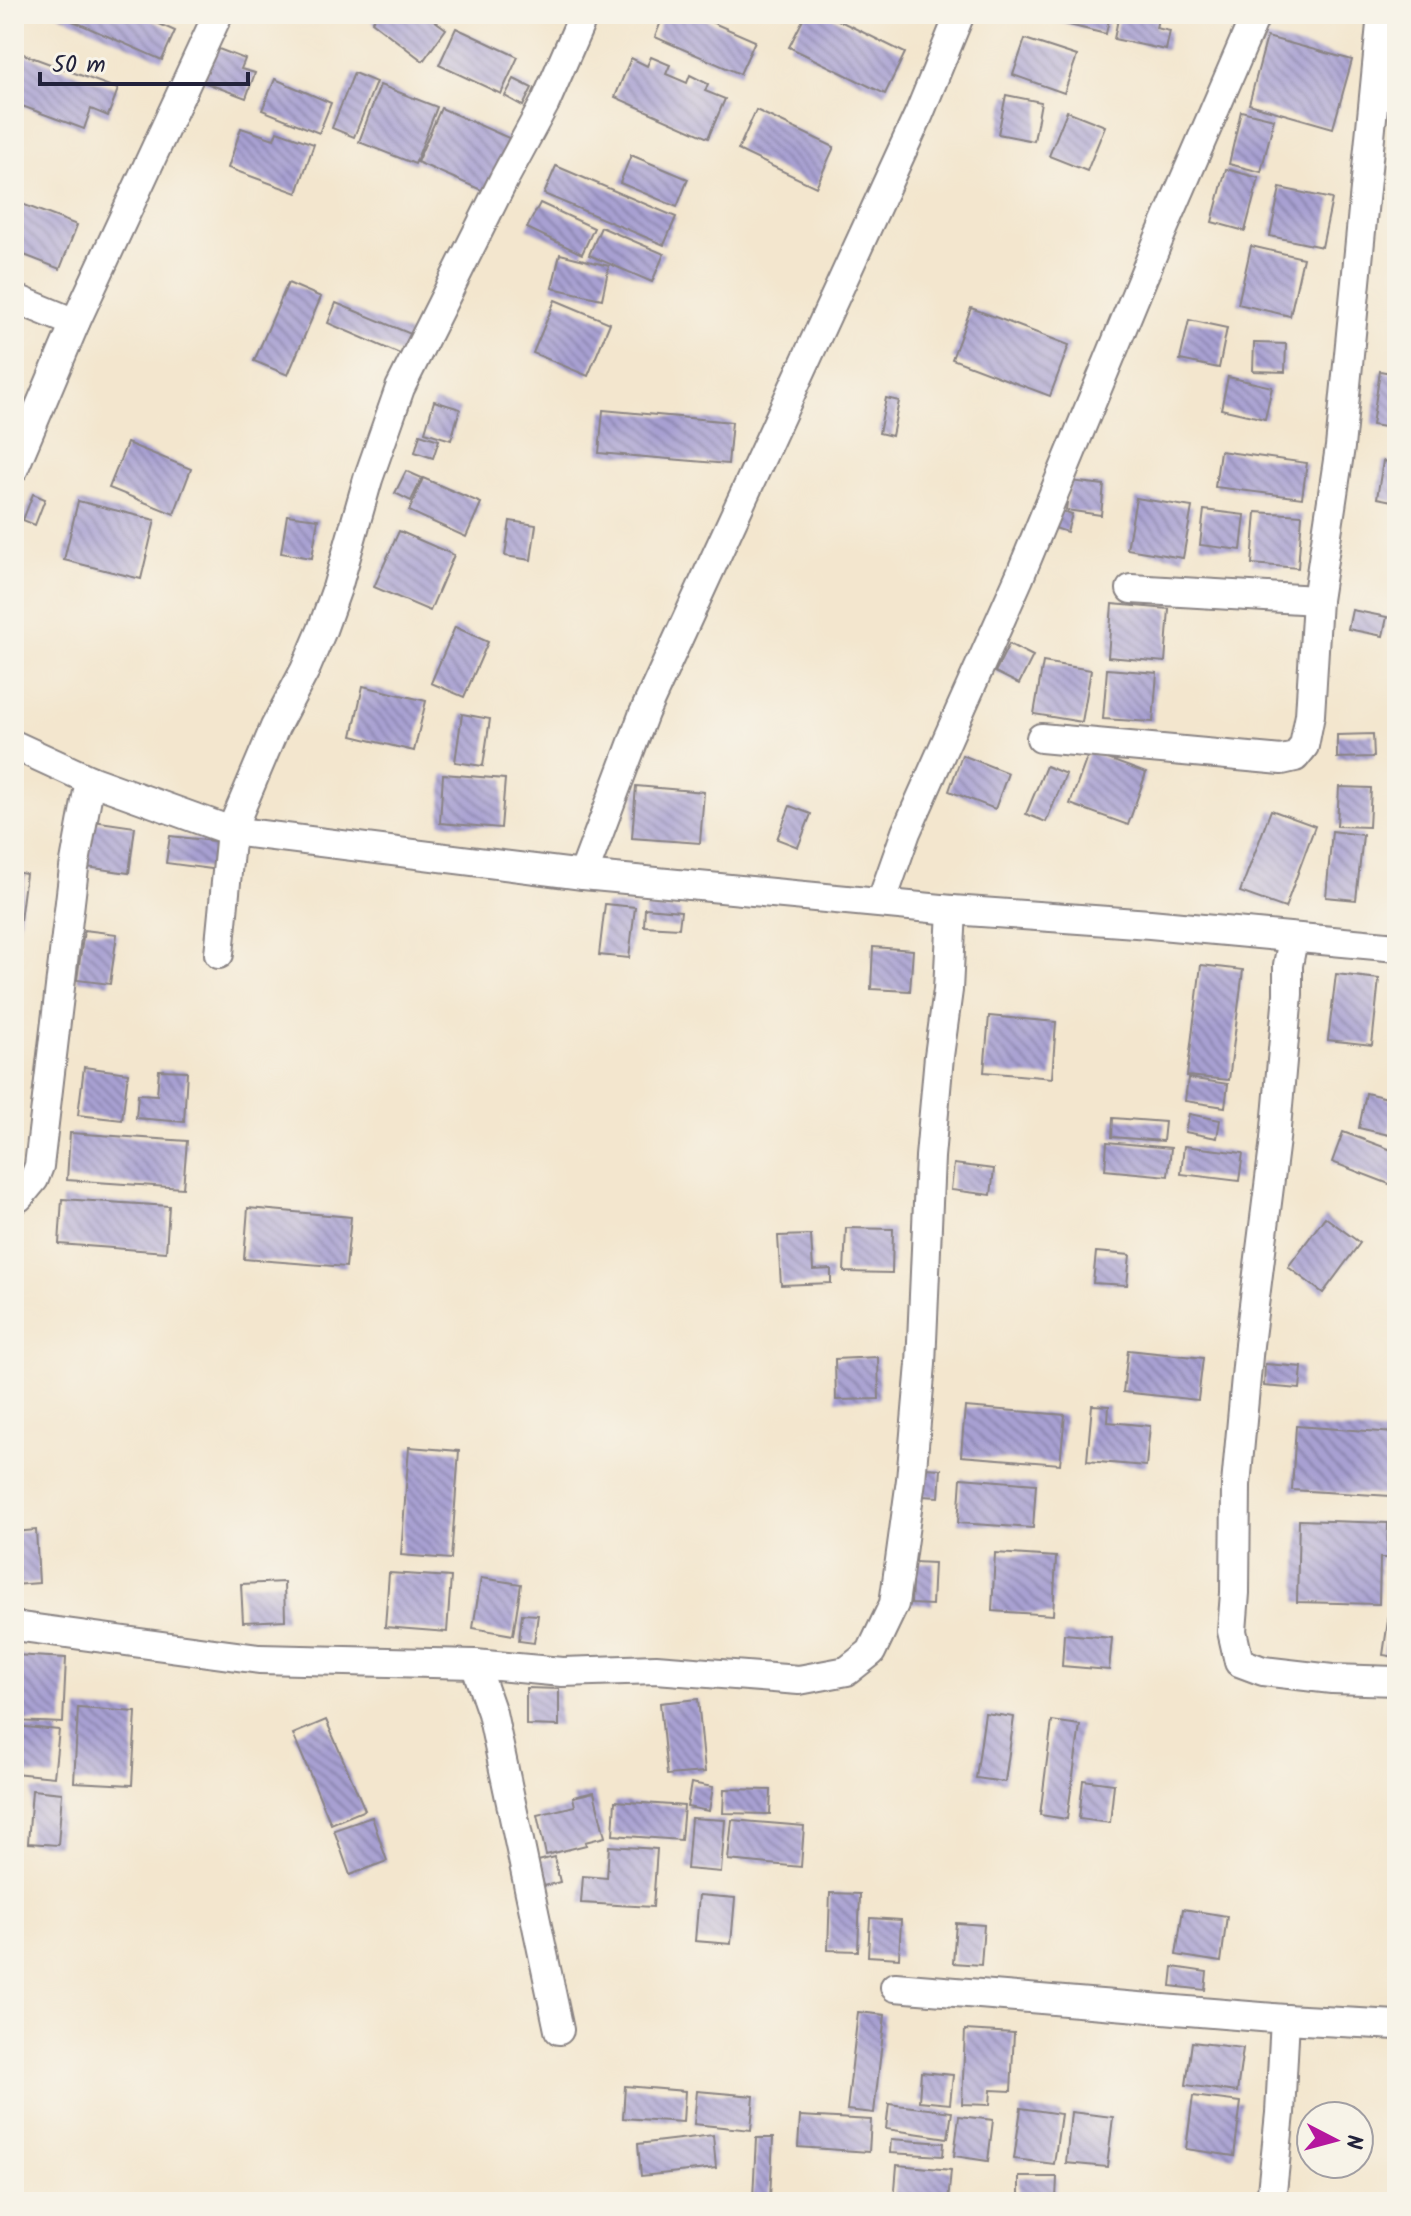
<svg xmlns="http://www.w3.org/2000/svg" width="1411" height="2216" viewBox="0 0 1411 2216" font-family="Kalam,sans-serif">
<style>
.building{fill:url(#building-back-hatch)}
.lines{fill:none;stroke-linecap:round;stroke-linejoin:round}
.minor-casing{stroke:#8a8484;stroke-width:32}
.minor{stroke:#fff;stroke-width:28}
</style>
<defs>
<pattern id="building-back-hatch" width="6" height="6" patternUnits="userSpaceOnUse" patternTransform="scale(2)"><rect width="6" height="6" fill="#a8a0d2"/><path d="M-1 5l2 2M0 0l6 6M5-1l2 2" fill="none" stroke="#8882ac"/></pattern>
</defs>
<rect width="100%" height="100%" fill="#f7f3e8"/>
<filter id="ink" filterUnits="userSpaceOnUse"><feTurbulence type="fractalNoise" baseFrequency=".0125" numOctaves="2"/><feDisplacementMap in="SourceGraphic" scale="16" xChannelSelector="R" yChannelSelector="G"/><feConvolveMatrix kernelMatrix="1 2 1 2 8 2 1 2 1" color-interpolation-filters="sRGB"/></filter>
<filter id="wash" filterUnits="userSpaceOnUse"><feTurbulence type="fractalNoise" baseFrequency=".006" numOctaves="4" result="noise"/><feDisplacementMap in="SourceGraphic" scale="32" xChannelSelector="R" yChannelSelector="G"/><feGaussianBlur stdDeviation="1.8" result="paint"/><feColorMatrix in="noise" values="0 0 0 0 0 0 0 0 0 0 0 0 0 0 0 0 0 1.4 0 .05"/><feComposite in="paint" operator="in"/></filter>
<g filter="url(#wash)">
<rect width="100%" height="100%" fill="#f3e6ce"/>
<g id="blocks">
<g class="building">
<path d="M57 14H137L175 31 162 60Z"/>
<path d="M378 14H434L431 18 446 29 423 61 372 22Z"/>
<path d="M664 14H693L755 41 740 74 655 37Z"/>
<path d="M806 14H826L905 53 885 94 789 47Z"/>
<path d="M1024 14H1110L1106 34Z"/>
<path d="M1119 14H1159L1156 28 1170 31 1166 50 1114 39Z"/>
<path d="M456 28 518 57 501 94 439 65Z"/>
<path d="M1267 37 1352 60 1333 128 1249 104Z"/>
<path d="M1025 39 1077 56 1064 93 1013 75Z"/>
<path d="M216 48 245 59 241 69 255 73 246 98 203 82Z"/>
<path d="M15 51 118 89 108 116 91 109 84 129 14 103Z"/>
<path d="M651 57 670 65 666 74 687 83 690 75 708 84 705 91 725 99 708 138 615 97 631 58 647 66Z"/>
<path d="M354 73 376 82 354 137 332 128Z"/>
<path d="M275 79 331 103 319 133 262 110Z"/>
<path d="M514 79 532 88 523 106 505 96Z"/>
<path d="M380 85 437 107 415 164 359 142Z"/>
<path d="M1006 95 1041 102 1034 141 998 134Z"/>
<path d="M441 108 511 139 488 193 417 162Z"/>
<path d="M756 110 834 147 816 187 738 150Z"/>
<path d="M1067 111 1105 126 1087 171 1049 156Z"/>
<path d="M1241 111 1274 119 1261 172 1229 164Z"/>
<path d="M241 128 274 139 277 131 314 144 297 193 228 168Z"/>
<path d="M631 155 688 179 677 207 620 183Z"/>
<path d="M556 166 676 217 664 245 544 194Z"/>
<path d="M1226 169 1259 178 1245 231 1212 222Z"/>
<path d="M1280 188 1332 199 1322 247 1270 236Z"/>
<path d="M14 201 77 225 60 269 14 251Z"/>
<path d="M540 203 594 228 582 254 527 228Z"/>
<path d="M601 227 664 254 652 282 589 255Z"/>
<path d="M1251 246 1303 258 1290 316 1238 304Z"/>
<path d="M560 254 609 266 602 299 552 288Z"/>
<path d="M288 283 321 297 288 375 254 361Z"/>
<path d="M555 300 610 323 588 376 533 353Z"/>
<path d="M336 303 411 334 402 355 328 323Z"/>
<path d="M971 308 1069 345 1050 396 952 359Z"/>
<path d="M1189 320 1227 328 1219 368 1180 360Z"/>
<path d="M1254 343 1286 344 1285 372 1253 371Z"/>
<path d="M1380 371 1397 374V429L1372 425Z"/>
<path d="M1228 377 1272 387 1265 419 1221 409Z"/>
<path d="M886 398 899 401 892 436 879 433Z"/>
<path d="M434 401 460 409 451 440 425 432Z"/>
<path d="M603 410 732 422 728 464 599 453Z"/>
<path d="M420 434 439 440 433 458 415 452Z"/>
<path d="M127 443 191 469 174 514 109 488Z"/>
<path d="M1220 451 1307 463 1302 498 1215 487Z"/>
<path d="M1383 461 1397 464V502L1377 498Z"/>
<path d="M406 471 422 478 411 501 395 493Z"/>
<path d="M423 478 481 503 466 537 409 511Z"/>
<path d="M1070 481 1104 485 1101 515 1066 510Z"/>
<path d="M33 494 45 499 35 525 23 520Z"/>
<path d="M1136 498 1192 507 1183 558 1127 549Z"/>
<path d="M78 501 155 520 141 579 64 560Z"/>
<path d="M1054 509 1072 514 1067 532 1049 526Z"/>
<path d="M1204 510 1245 515 1241 550 1200 545Z"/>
<path d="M1256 512 1302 515 1298 568 1252 564Z"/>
<path d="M287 515 318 519 312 558 281 553Z"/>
<path d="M510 521 536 525 531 560 505 556Z"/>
<path d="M399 531 454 555 430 611 374 587Z"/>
<path d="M1112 604 1169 609 1165 662 1108 657Z"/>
<path d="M1352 610 1387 617 1383 636 1348 629Z"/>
<path d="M455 627 488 642 464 697 431 683Z"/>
<path d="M1009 644 1033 656 1019 684 995 672Z"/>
<path d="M1043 662 1091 670 1082 722 1034 714Z"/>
<path d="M1107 669 1157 673 1153 722 1103 719Z"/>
<path d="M363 686 426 701 414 751 352 736Z"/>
<path d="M462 714 490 719 483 766 455 762Z"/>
<path d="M1373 734 1374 757 1337 758V735Z"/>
<path d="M1089 752 1146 773 1128 825 1070 804Z"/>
<path d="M962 755 1008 773 995 809 949 791Z"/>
<path d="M1046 766 1066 774 1046 822 1026 814Z"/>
<path d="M443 774 505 779 501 828 440 823Z"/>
<path d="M636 786 704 792 700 843 632 838Z"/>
<path d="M1339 787 1371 788 1369 827 1337 826Z"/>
<path d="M790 806 811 814 798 847 777 839Z"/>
<path d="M1271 810 1315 826 1285 908 1240 892Z"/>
<path d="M93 821 135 827 129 873 86 867Z"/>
<path d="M1332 831 1363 835 1356 900 1326 897Z"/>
<path d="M170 836 222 842 218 870 166 863Z"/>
<path d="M14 872 26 874 19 928H14Z"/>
<path d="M605 904 635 907 629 958 599 955Z"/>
<path d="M645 908 681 911 679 928 644 926Z"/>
<path d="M84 930 117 934 110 984 77 980Z"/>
<path d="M873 947 913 950 910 991 871 989Z"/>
<path d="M1201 965 1243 970 1229 1080 1187 1076Z"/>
<path d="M1336 974 1379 979 1372 1045 1328 1040Z"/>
<path d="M989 1016 1056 1022 1052 1078 984 1072Z"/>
<path d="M84 1067 128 1073 122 1120 78 1115Z"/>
<path d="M159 1070 187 1071 184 1122 136 1118 138 1094 157 1095Z"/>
<path d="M1188 1078 1228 1084 1225 1107 1185 1101Z"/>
<path d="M1366 1093 1396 1100 1389 1135 1359 1128Z"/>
<path d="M1189 1114 1220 1120 1217 1138 1185 1132Z"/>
<path d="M1113 1118 1165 1122 1163 1141 1112 1137Z"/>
<path d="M1343 1132 1397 1152V1187L1332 1162Z"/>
<path d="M70 1133 187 1141 183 1188 67 1180Z"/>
<path d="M1107 1142 1171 1148 1168 1176 1105 1170Z"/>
<path d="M1184 1146 1243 1153 1239 1181 1181 1174Z"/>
<path d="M954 1164 994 1169 991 1195 951 1190Z"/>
<path d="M62 1199 169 1206 166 1252 59 1244Z"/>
<path d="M248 1208 351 1217 346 1267 244 1259Z"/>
<path d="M1325 1217 1360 1243 1323 1293 1288 1267Z"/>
<path d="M846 1228 893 1229 892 1273 844 1272Z"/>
<path d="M811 1235 813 1270 831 1269V1283L781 1285 778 1236Z"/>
<path d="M1096 1252 1130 1255 1127 1285 1093 1283Z"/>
<path d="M1128 1350 1203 1358 1198 1400 1123 1392Z"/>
<path d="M878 1357 879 1399 836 1400 835 1359Z"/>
<path d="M1265 1364 1302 1367 1300 1389 1264 1386Z"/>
<path d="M1092 1405 1109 1406 1108 1422 1150 1426 1146 1466 1087 1461Z"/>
<path d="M965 1407 1065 1415 1060 1464 961 1456Z"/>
<path d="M1296 1426 1395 1433 1391 1496 1292 1490Z"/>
<path d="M409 1447 459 1451 451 1559 401 1555Z"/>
<path d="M924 1468 941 1469 939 1497 922 1496Z"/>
<path d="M961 1478 1036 1484 1033 1528 958 1523Z"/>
<path d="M1299 1520 1388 1523 1387 1558H1380L1379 1604 1297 1602Z"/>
<path d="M36 1530 39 1583 14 1585V1532Z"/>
<path d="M995 1553 1056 1557 1053 1615 992 1611Z"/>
<path d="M913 1562 934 1563 932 1605 911 1604Z"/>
<path d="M389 1573 451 1577 447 1632 385 1627Z"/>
<path d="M481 1578 521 1584 513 1635 473 1628Z"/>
<path d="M284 1582 285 1620 243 1622 241 1584Z"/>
<path d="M1390 1607 1397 1608V1657L1383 1655Z"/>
<path d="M522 1614 538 1615 534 1643 519 1641Z"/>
<path d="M1064 1634 1112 1638 1109 1670 1062 1666Z"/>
<path d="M14 1655 66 1658 63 1723 14 1721Z"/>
<path d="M526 1688 559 1689V1726L526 1725Z"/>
<path d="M698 1699 705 1772 667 1775 660 1703Z"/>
<path d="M78 1708 136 1712 132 1785 74 1782Z"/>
<path d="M985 1713 1014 1717 1005 1782 976 1778Z"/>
<path d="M326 1720 365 1810 331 1824 293 1734Z"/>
<path d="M1052 1721 1080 1725 1067 1819 1040 1815Z"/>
<path d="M14 1726 59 1730 54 1777 14 1773Z"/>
<path d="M1083 1780 1114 1784 1110 1823 1079 1819Z"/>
<path d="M691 1783 713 1787 709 1811 687 1807Z"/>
<path d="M724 1789 771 1790 770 1814 723 1813Z"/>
<path d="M32 1790 62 1793 58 1845 28 1843Z"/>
<path d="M594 1792 605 1837 585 1842 586 1845 546 1855 537 1815 575 1806 573 1797Z"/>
<path d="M615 1801 684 1806 681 1840 613 1835Z"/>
<path d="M372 1817 387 1861 350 1875 334 1830Z"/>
<path d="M691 1818 725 1820 721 1872 687 1869Z"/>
<path d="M732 1820 804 1826 801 1867 728 1860Z"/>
<path d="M609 1846 657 1849 653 1907 581 1903 583 1876 607 1878Z"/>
<path d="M554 1857 560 1882 544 1886 538 1861Z"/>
<path d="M830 1893 860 1894 858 1951 828 1950Z"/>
<path d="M699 1895 735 1898 731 1944 695 1941Z"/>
<path d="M1183 1909 1227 1916 1221 1962 1176 1955Z"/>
<path d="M870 1918 901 1920 899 1958 868 1956Z"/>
<path d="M956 1923 984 1925 981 1965 953 1963Z"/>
<path d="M1173 1967 1207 1972 1205 1990 1171 1986Z"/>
<path d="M858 2012 885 2015 874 2113 847 2110Z"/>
<path d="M965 2030 1014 2033 1011 2091 991 2090 990 2105 962 2104Z"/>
<path d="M1192 2042 1243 2048 1237 2092 1186 2085Z"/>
<path d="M921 2072 953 2075 950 2104 919 2101Z"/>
<path d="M625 2086 685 2091 683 2122 623 2118Z"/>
<path d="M697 2091 754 2096 751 2130 694 2124Z"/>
<path d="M1193 2096 1241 2102 1234 2156 1186 2149Z"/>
<path d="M889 2104 952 2112 948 2138 886 2129Z"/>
<path d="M1021 2108 1061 2114 1054 2164 1014 2159Z"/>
<path d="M1071 2112 1113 2117 1107 2167 1066 2163Z"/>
<path d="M800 2116 871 2120 869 2152 798 2147Z"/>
<path d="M959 2116 993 2120 988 2161 954 2156Z"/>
<path d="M713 2135 716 2168 641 2176 638 2144Z"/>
<path d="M756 2138H773L770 2198H753Z"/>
<path d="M891 2139 944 2143 943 2156 890 2153Z"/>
<path d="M897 2165 951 2170 948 2202H894Z"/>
<path d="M1019 2177H1057L1056 2200H1019Z"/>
</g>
</g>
</g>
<g filter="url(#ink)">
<use href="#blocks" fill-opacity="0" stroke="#8a8484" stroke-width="2"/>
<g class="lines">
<defs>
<g id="minor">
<path d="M14 298 75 323"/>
<path d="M14 468 75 323 218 14"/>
<path d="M1131 589 1317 600"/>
<path d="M1041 738 1282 760 1295 757 1304 746 1310 715 1317 600 1340 447 1382 14"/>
<path d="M14 745 90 780 231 831 583 875 952 910 1150 924 1397 947"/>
<path d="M583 875 644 713 919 114 960 14"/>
<path d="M881 903 906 832 1019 578 1158 241 1256 14"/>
<path d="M1293 939 1288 965V994L1275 1139 1249 1345 1236 1485 1235 1593 1232 1631 1239 1662 1263 1671 1332 1679 1397 1681"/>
<path d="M219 954 231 831 275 727 305 670 322 630 337 588 368 479 400 388 504 179 545 103 584 14"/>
<path d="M14 1197H19L34 1179 39 1166 74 868 90 780"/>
<path d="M14 1626 259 1659 475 1664 562 1672 656 1669 799 1680 847 1671 871 1652 894 1604 911 1480 921 1364 930 1157 939 1056 948 990 952 910"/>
<path d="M475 1664 492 1713 559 2030"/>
<path d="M895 1987 1285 2019"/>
<path d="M1271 2202 1280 2113 1285 2019 1397 2025"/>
</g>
</defs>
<use href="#minor" class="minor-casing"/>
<use href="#minor" class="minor"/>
</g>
</g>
<rect width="1411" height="2216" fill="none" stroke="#f7f3e8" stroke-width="48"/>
<g transform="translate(1335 2140) rotate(96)"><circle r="38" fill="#f7f3e8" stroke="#a29fa3" stroke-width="2"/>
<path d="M0-6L14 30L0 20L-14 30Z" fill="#b5179e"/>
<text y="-12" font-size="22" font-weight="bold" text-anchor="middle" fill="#22223b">N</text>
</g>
<path d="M40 72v12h208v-12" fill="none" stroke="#22223b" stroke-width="4"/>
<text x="52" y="72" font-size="24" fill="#22223b" stroke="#f7f3e8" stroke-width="6" paint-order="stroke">50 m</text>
</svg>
